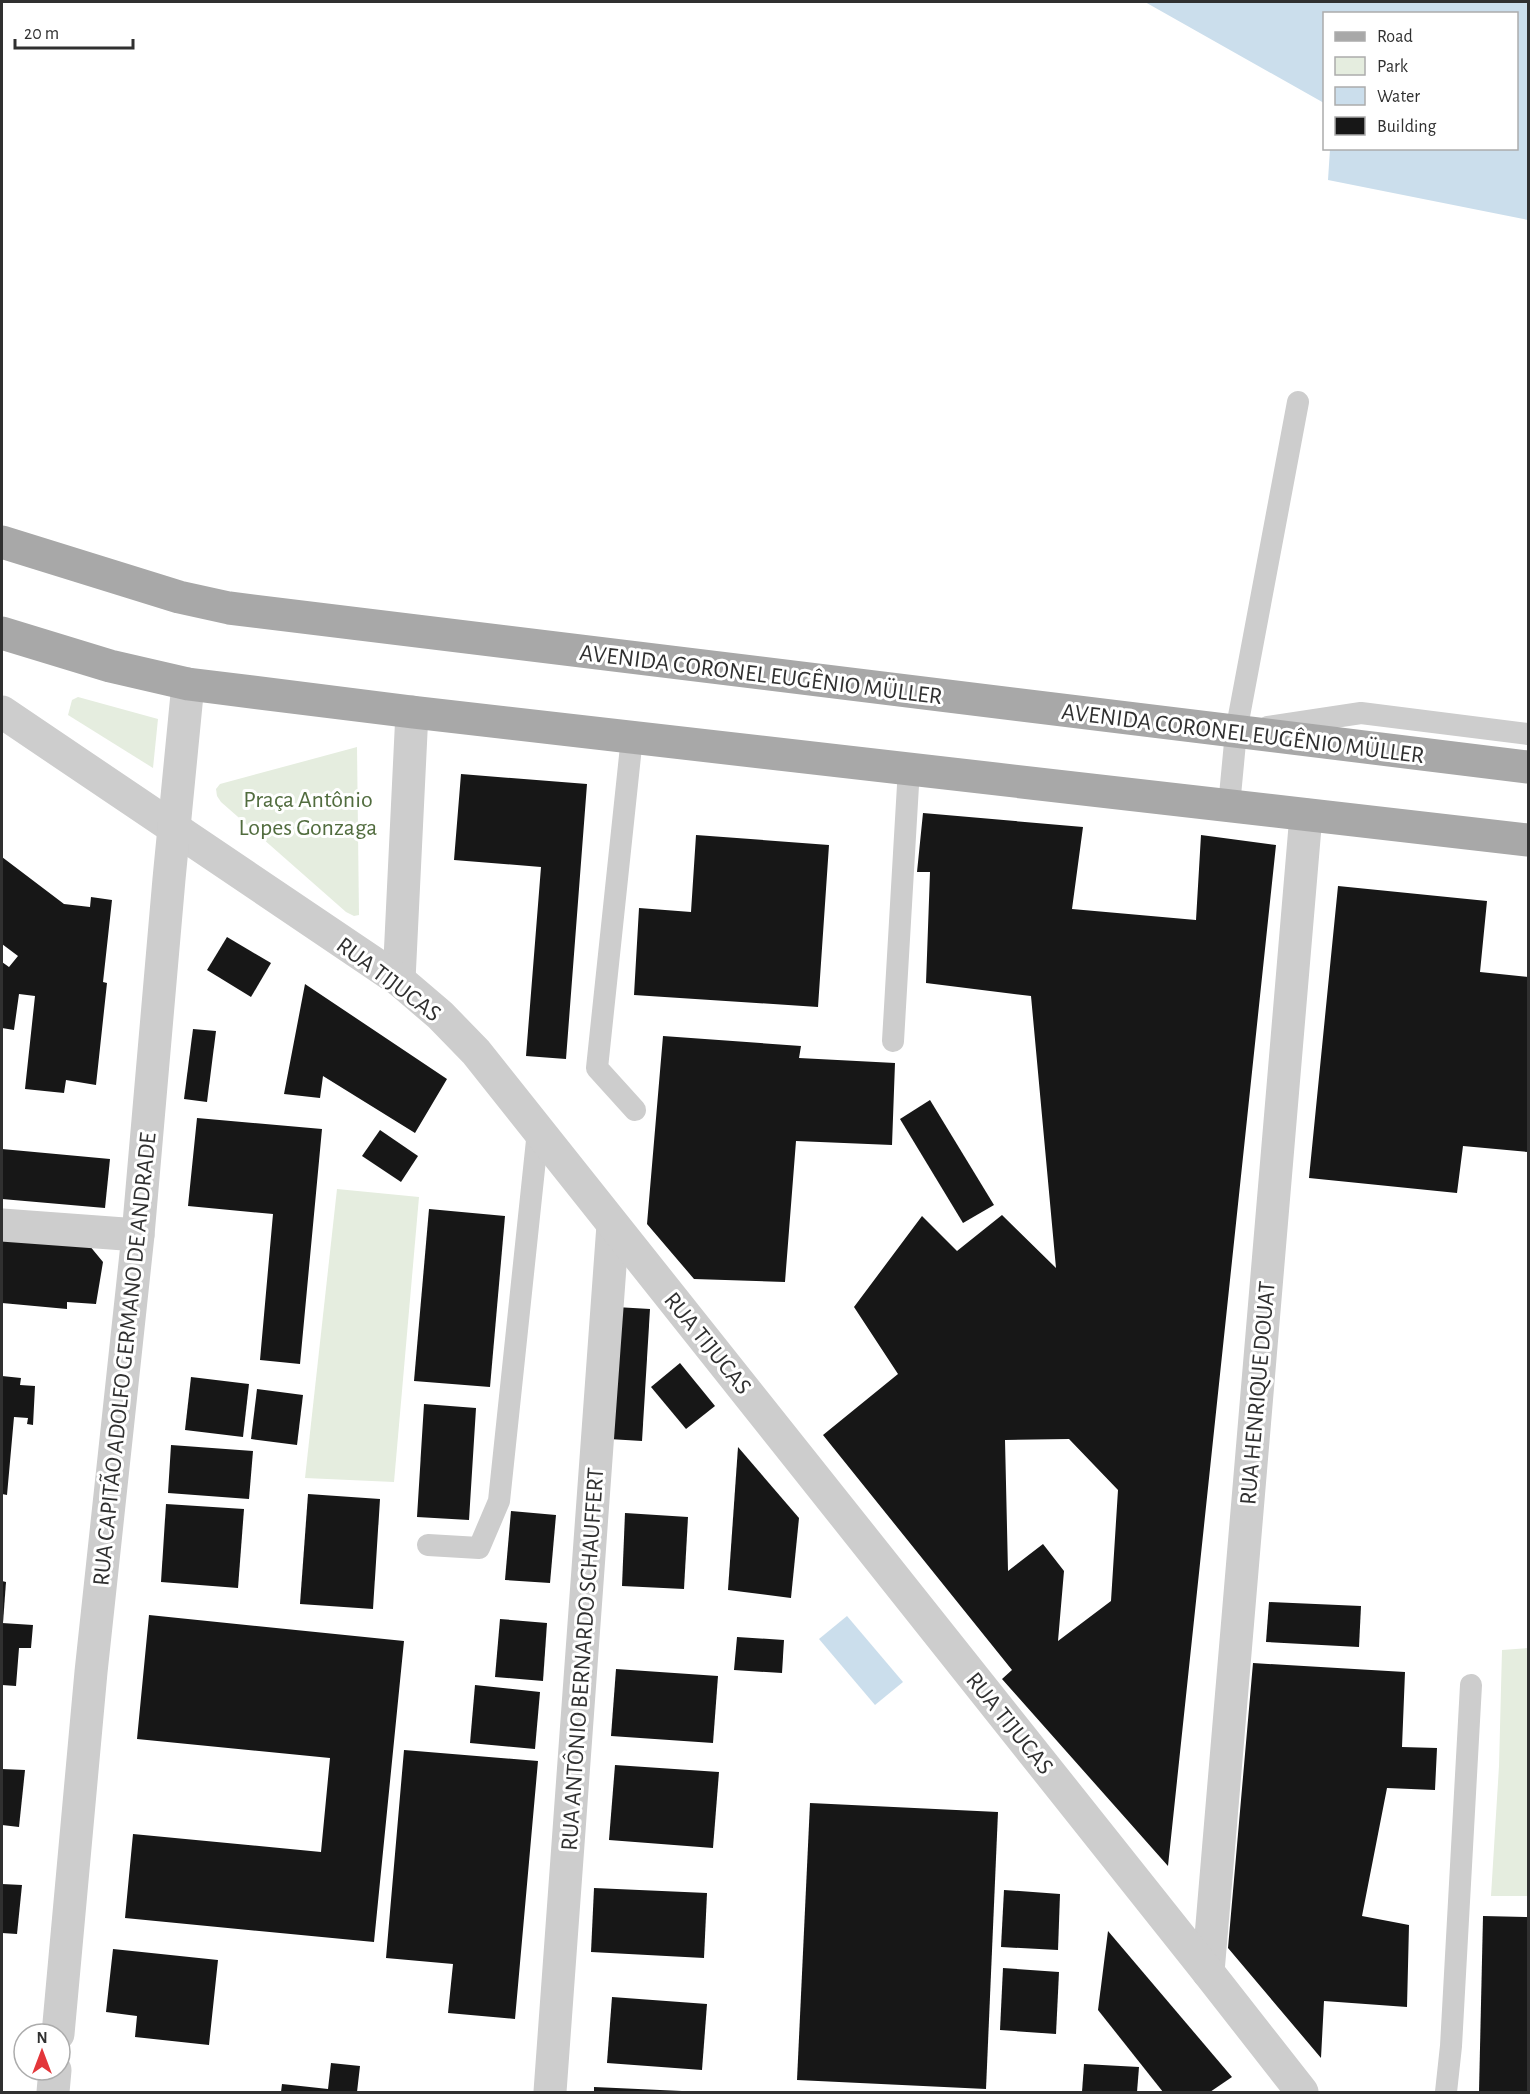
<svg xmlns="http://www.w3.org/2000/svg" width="1530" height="2094" viewBox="0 0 1530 2094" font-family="'Alegreya Sans',sans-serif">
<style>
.green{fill:#e5eddf}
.water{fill:#cbdeec}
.building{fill:#171717;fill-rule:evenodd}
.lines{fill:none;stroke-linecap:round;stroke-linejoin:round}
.service{stroke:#cdcdcd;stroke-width:22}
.minor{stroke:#cdcdcd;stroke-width:33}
.tertiary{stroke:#cdcdcd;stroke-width:33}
.primary{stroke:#a8a8a8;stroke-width:33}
.labels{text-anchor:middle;stroke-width:6;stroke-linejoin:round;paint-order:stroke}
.street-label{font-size:24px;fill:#303030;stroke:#fff}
.park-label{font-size:24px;fill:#516c3e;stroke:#fff}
</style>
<rect width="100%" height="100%" fill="#fff"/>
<g class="green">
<path d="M78 697 158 719 153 768 68 715 72 700Z"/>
<path d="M357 747 359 915 354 916 346 912 221 802 217 796 216 789 220 784Z"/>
<path d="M337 1189 419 1197 394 1482 305 1478Z"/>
<path d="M1528 1648V1896H1491L1499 1766 1502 1650Z"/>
</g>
<g class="water">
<path d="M1145 2H1528V220L1328 180 1330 149 1516 148V14H1324V103Z"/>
<path d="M847 1616 903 1682 875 1705 819 1639Z"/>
</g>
<g class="building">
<path d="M461 774 587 784 566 1059 526 1056 541 867 454 860Z"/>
<path d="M923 813 1083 827 1072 909 1196 920 1201 835 1276 845 1168 1866 1002 1679 1012 1670 823 1435 898 1374 854 1307 922 1216 957 1251 1002 1215 1056 1268 1031 996 926 983 930 872H917ZM1069 1439 1118 1490 1111 1601 1058 1641 1064 1571 1043 1544 1008 1571 1005 1440Z"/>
<path d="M696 835 829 845 818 1007 634 995 639 908 691 912Z"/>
<path d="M2 857 64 904 90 907 91 897 112 900 103 982 107 983 96 1085 66 1080 64 1093 25 1089 35 996 19 994 14 1030 2 1028V962L9 967 18 956 2 944Z"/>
<path d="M1338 886 1487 901 1480 972 1528 977V1152L1463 1146 1457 1193 1309 1178Z"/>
<path d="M227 937 271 963 251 997 207 970Z"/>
<path d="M305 984 447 1079 415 1133 323 1076 320 1098 284 1094Z"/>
<path d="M193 1029 216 1031 207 1102 184 1099Z"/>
<path d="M663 1036 801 1046 799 1058 895 1063 892 1145 796 1141 785 1282 694 1279 647 1224Z"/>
<path d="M930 1100 994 1205 963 1223 900 1119Z"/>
<path d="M197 1118 322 1129 300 1364 260 1360 273 1214 188 1206Z"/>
<path d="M380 1130 418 1156 401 1182 362 1156Z"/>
<path d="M2 1149 110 1159 105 1208 2 1199Z"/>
<path d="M429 1209 505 1216 490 1387 414 1381Z"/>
<path d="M2 1239 89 1245 103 1262 96 1304 67 1302V1309L2 1303Z"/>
<path d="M616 1307 650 1309 642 1441 609 1439Z"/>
<path d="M680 1363 715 1406 686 1429 651 1387Z"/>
<path d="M2 1376 21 1378 20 1385 35 1386 33 1425 27 1424 28 1418 14 1417 7 1495 2 1494Z"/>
<path d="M191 1377 249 1384 243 1437 185 1430Z"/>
<path d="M257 1389 303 1395 297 1445 251 1439Z"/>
<path d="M424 1404 476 1408 469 1520 417 1517Z"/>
<path d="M171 1445 253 1451 249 1499 168 1493Z"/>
<path d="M738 1447 799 1518 791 1598 728 1590Z"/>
<path d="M308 1494 380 1499 373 1609 300 1604Z"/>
<path d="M166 1504 244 1509 238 1588 161 1582Z"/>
<path d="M511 1511 556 1515 550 1583 505 1580Z"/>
<path d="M625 1513 688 1517 684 1589 622 1586Z"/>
<path d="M2 1581 6 1582 3 1623H2Z"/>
<path d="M1269 1602 1361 1606 1359 1647 1266 1642Z"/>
<path d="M149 1615 404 1641 374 1942 125 1918 133 1834 321 1852 330 1758 137 1739Z"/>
<path d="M500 1619 547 1623 543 1681 495 1677Z"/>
<path d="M2 1623 33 1625 31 1648H19L16 1686 2 1685Z"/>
<path d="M737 1637 784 1640 782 1673 734 1670Z"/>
<path d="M1253 1663 1405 1672 1402 1747 1437 1748 1435 1790 1387 1788 1362 1916 1409 1925 1407 2007 1324 2001 1321 2058 1228 1948Z"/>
<path d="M616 1669 718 1676 713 1743 611 1736Z"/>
<path d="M475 1685 540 1692 535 1749 470 1743Z"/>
<path d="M404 1750 538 1761 515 2019 448 2013 453 1964 386 1958Z"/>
<path d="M615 1765 719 1772 713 1848 609 1840Z"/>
<path d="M2 1769 25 1770 19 1827 2 1825Z"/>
<path d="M810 1803 998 1812 986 2089 797 2080Z"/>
<path d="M2 1884 22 1885 17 1934 2 1933Z"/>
<path d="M594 1888 707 1893 704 1958 591 1952Z"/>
<path d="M1004 1890 1060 1894 1058 1950 1001 1947Z"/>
<path d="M1483 1916 1528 1917V2092H1479Z"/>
<path d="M1108 1931 1232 2077 1210 2092H1163L1098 2010Z"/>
<path d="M113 1949 218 1960 209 2045 135 2037 137 2016 106 2012Z"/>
<path d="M1003 1968 1059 1972 1056 2034 1000 2030Z"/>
<path d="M612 1997 707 2004 702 2070 607 2063Z"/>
<path d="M331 2063 360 2066 357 2092H281L282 2084 328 2089Z"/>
<path d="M1084 2064 1139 2067 1137 2092H1082Z"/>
<path d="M594 2087 682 2091V2092H594Z"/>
</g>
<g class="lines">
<g class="service">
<path d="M1268 727 1361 713 1528 734"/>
<path d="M632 737 597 1068 635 1110"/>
<path d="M1229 806 1236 732 1298 402"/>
<path d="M893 1041 909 768"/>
<path d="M428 1545 479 1548 499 1501 538 1131"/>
<path d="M1446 2092 1451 2046 1471 1685"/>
</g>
<g class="minor">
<path d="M399 980 412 712"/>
<path d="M2 1225 138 1235"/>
<path d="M1208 1972 1306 815"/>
<path d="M550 2092 613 1225"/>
</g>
<g class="tertiary">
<path d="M2 712 399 980 440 1015 476 1052 1208 1972 1302 2092"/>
<path d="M58 2034 91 1672 138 1235 169 879 188 684"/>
<path d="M53 2092 55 2070"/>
</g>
<g class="primary">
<path d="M2 542 179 597 229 608 1528 767"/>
<path d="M2 633 110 666 188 684 412 712 1528 840"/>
</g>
</g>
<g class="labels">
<g class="street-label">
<text transform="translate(761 674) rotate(7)" y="8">AVENIDA CORONEL EUGÊNIO MÜLLER</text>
<text transform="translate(1243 733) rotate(7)" y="8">AVENIDA CORONEL EUGÊNIO MÜLLER</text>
<text transform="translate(389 979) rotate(37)" y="8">RUA TIJUCAS</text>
<text transform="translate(708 1343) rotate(51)" y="8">RUA TIJUCAS</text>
<text transform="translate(124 1359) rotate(-84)" y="8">RUA CAPITÃO ADOLFO GERMANO DE ANDRADE</text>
<text transform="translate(1257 1393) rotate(-85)" y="8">RUA HENRIQUE DOUAT</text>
<text transform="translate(582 1659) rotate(-86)" y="8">RUA ANTÔNIO BERNARDO SCHAUFFERT</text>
<text transform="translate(1010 1723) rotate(51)" y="8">RUA TIJUCAS</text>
</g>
<g class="park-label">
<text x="308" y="807">Praça Antônio<tspan x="308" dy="28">Lopes Gonzaga</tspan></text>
</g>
</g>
<rect width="1530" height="2094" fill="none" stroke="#303030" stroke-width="6"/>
<rect x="1323" y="12" width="195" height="138" fill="#ffffff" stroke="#acacac" stroke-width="1.5"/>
<rect x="1335" y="32" width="30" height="9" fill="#a8a8a8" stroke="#acacac" stroke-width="1.5"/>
<text x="1377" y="42" font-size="18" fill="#303030">Road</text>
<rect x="1335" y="57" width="30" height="18" fill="#e5eddf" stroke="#acacac" stroke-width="1.5"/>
<text x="1377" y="72" font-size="18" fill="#303030">Park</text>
<rect x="1335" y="87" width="30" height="18" fill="#cbdeec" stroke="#acacac" stroke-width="1.5"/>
<text x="1377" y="102" font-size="18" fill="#303030">Water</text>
<rect x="1335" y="117" width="30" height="18" fill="#171717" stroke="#acacac" stroke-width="1.5"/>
<text x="1377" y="132" font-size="18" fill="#303030">Building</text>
<g transform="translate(42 2052)"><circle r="28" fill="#ffffff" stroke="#acacac" stroke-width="1.5"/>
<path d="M0-4.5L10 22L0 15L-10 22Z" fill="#e3363a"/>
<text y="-9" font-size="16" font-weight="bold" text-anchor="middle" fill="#303030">N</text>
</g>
<path d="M15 39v9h118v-9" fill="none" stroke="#303030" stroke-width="3"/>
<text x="24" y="39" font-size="18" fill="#303030" stroke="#ffffff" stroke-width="4.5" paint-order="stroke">20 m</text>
</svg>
